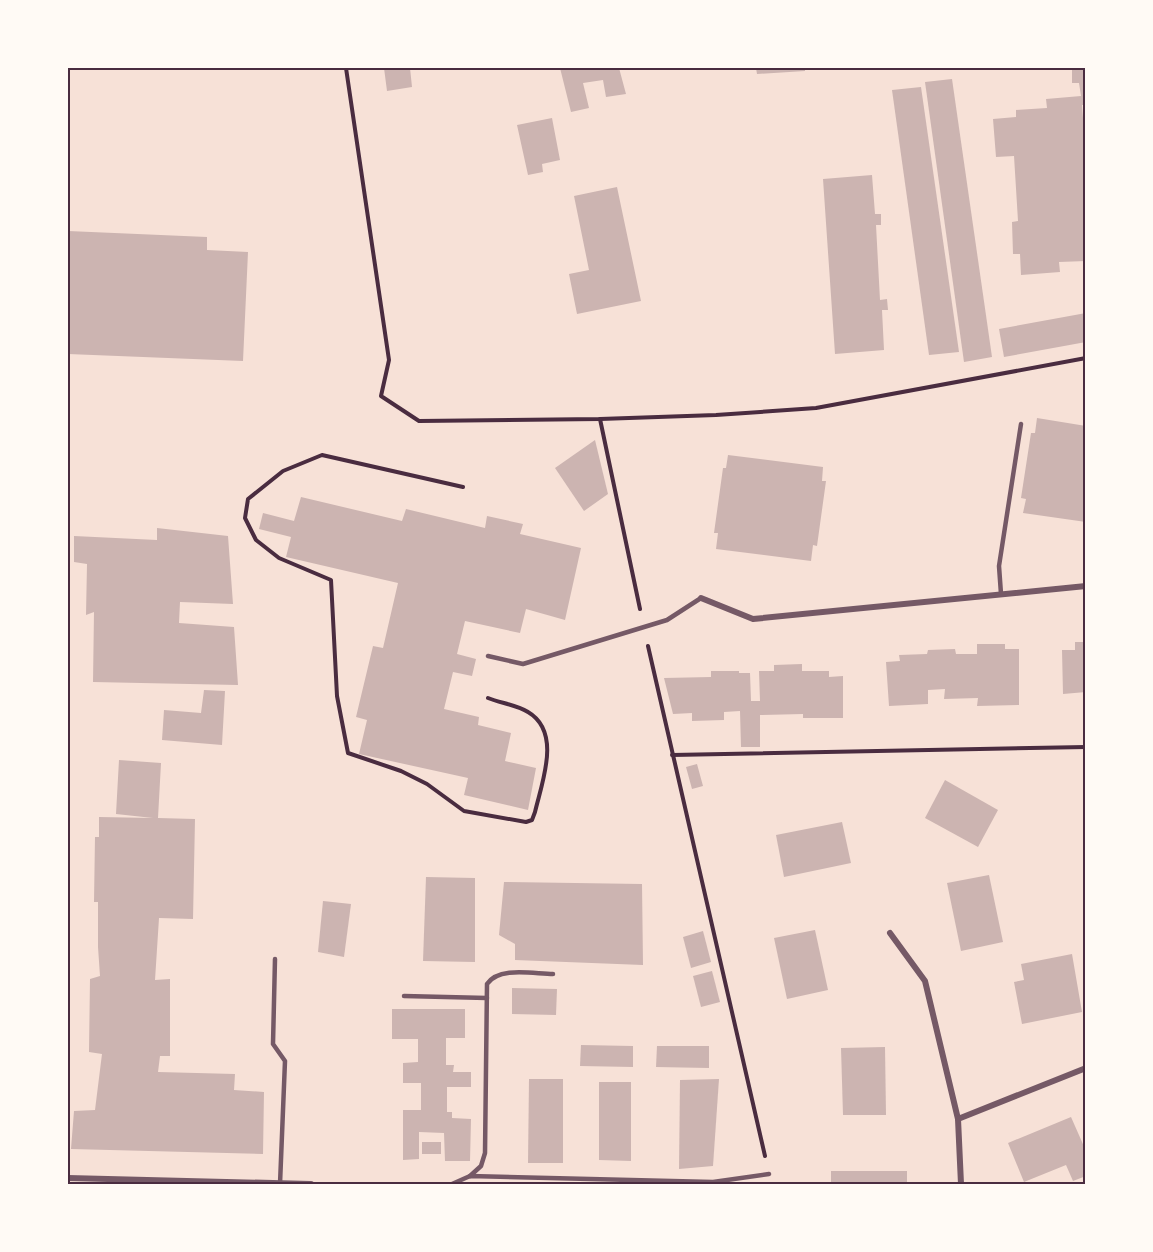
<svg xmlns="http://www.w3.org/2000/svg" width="1153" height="1252" viewBox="0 0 1153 1252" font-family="'Roboto Serif',serif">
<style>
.building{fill:#ccb4b1}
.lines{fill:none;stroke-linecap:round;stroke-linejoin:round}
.path{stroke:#4a2c40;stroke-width:4}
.service{stroke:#755966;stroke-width:4.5}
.minor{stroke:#755966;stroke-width:6}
.neatline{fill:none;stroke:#4a2c40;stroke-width:2}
</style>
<rect width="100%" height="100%" fill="#f7e1d7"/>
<g class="building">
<path d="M384 68H401V70L410 68 412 87 387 91Z"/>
<path d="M560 68H619L626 94 606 97 603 80 583 83 589 108 571 112Z"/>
<path d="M756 68H805V71L757 74Z"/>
<path d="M1072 68H1086V105H1082L1083 118H1086V261L1059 262 1060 272 1021 275 1020 254H1013L1012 222 1018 221 1014 156 996 157 993 119 1016 117V110L1047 108 1046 99 1081 96 1079 83H1072Z"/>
<path d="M952 79 992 357 964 362 925 82Z"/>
<path d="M921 87 959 352 929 355 892 90Z"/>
<path d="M552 118 560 160 542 164 543 172 528 175 517 125Z"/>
<path d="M872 175 875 214H881V225H876L880 300 887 299 888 310H882L884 350 835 354 823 179Z"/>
<path d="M617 187 641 301 577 314 569 274 589 270 574 196Z"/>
<path d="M68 231 207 237V250L248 252 243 361 68 354Z"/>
<path d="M1086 313V342L1004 357 999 329Z"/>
<path d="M1037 418 1086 426V522L1023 513 1026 499 1021 498 1031 433H1035Z"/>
<path d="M595 440 608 494 584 511 555 468Z"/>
<path d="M728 455 823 467 822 481H826L817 546 813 545 811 561 716 549 718 533H714L723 468H726Z"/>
<path d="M301 497 402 521 406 509 485 528 487 516 523 524 520 534 581 548 565 620 526 609 520 633 465 621 457 654 476 659 472 676 453 672 444 709 479 717 478 725 511 733 505 761 536 768 528 810 464 795 468 778 359 754 367 720 356 717 373 646 383 648 398 583 286 557 291 537 259 529 263 513 294 521Z"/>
<path d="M157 528 228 536 233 604 180 602 179 623 234 627 238 685 93 682 94 612 86 615 87 564 74 562V536L157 540Z"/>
<path d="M1075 642H1086V692L1063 694 1062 650H1075Z"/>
<path d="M977 644H1005V649H1019V705L977 706 978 698 944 699 945 689 928 690V704L889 706 886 662 900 661 899 655 927 654 928 650 955 649 956 654H977Z"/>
<path d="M802 664V671H829V677L843 676V718H803V714L760 715V747H741L740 711 724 712V720L692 721V713L673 714 664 678 711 677V671H739V673H750L751 701H760L759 671H774V665Z"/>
<path d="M204 690 225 691 222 745 162 740 164 710 201 713Z"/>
<path d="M119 760 161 763 158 818 195 819 193 919 159 918 155 980 170 979V1056H160L158 1072 235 1074 234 1090 264 1092 263 1154 71 1149 74 1111 95 1110 102 1054 89 1052 90 979 100 976 98 947V902H94L95 837H99V817L153 818 116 814Z"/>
<path d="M697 764 703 786 692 789 686 767Z"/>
<path d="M945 780 998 810 978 847 925 818Z"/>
<path d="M842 822 851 863 784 877 776 835Z"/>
<path d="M989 875 1003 942 961 951 947 883Z"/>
<path d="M426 877 475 878V962L423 961Z"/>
<path d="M504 882 642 884 643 965 515 960V944L499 935Z"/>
<path d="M323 901 351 904 344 957 318 952Z"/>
<path d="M815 930 828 990 787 999 774 938Z"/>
<path d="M703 931 711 962 691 968 683 937Z"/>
<path d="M1072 954 1082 1012 1022 1024 1014 982 1024 980 1021 964Z"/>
<path d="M712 971 720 1002 701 1007 693 976Z"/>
<path d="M512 988 557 989 556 1015 512 1014Z"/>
<path d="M392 1009H465V1038H446V1065H454L453 1072H471V1087H447V1112H452V1118L471 1119 470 1161H445L444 1133 419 1132V1159L403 1160V1110H421V1083H403V1063L418 1062V1039H392Z"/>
<path d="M581 1045 633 1046V1067L580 1066Z"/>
<path d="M657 1046H709V1068L656 1067Z"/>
<path d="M885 1047 886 1115H843L841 1048Z"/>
<path d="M529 1079H563V1163H528Z"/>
<path d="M719 1079 713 1166 679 1169 680 1080Z"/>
<path d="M599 1082H631V1161L599 1160Z"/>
<path d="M1071 1117 1086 1151V1158L1083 1159 1086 1176 1073 1181 1066 1165 1024 1182 1008 1143Z"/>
<rect x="422" y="1142" width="19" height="12"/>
<rect x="831" y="1171" width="76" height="13"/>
</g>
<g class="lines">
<g class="path">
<path d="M346 68 389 360 381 396 419 421 600 419 716 415 816 408 1086 358"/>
<path d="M600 419 640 609"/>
<path d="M463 487 322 455 283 471 248 499 245 518 256 540 279 558 331 580 337 696 348 753 401 771 427 784 464 811 526 822 532 820 535 812C542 782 562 732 528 712 517 705 500 703 488 698"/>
<path d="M648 646 765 1156"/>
<path d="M672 755 1086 747"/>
</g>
<g class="service">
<path d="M1001 594 999 566 1021 424"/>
<path d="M488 656 523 664 667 620 701 598"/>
<path d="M275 959 273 1044 285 1061 280 1184"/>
<path d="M404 996 487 998"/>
<path d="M470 1176 481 1166 485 1153 487 984C499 966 534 974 553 974"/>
<path d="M452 1184 470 1176 713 1182 769 1174"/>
</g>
<g class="minor">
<path d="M701 598 753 619 1086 586"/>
<path d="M890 933 925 981 958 1119"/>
<path d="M68 1178 311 1184"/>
<path d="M961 1184 958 1119 1086 1068"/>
</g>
</g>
<rect width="1153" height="1252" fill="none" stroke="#fffaf5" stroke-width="138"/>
<rect x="69" y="69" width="1015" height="1114" class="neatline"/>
</svg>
